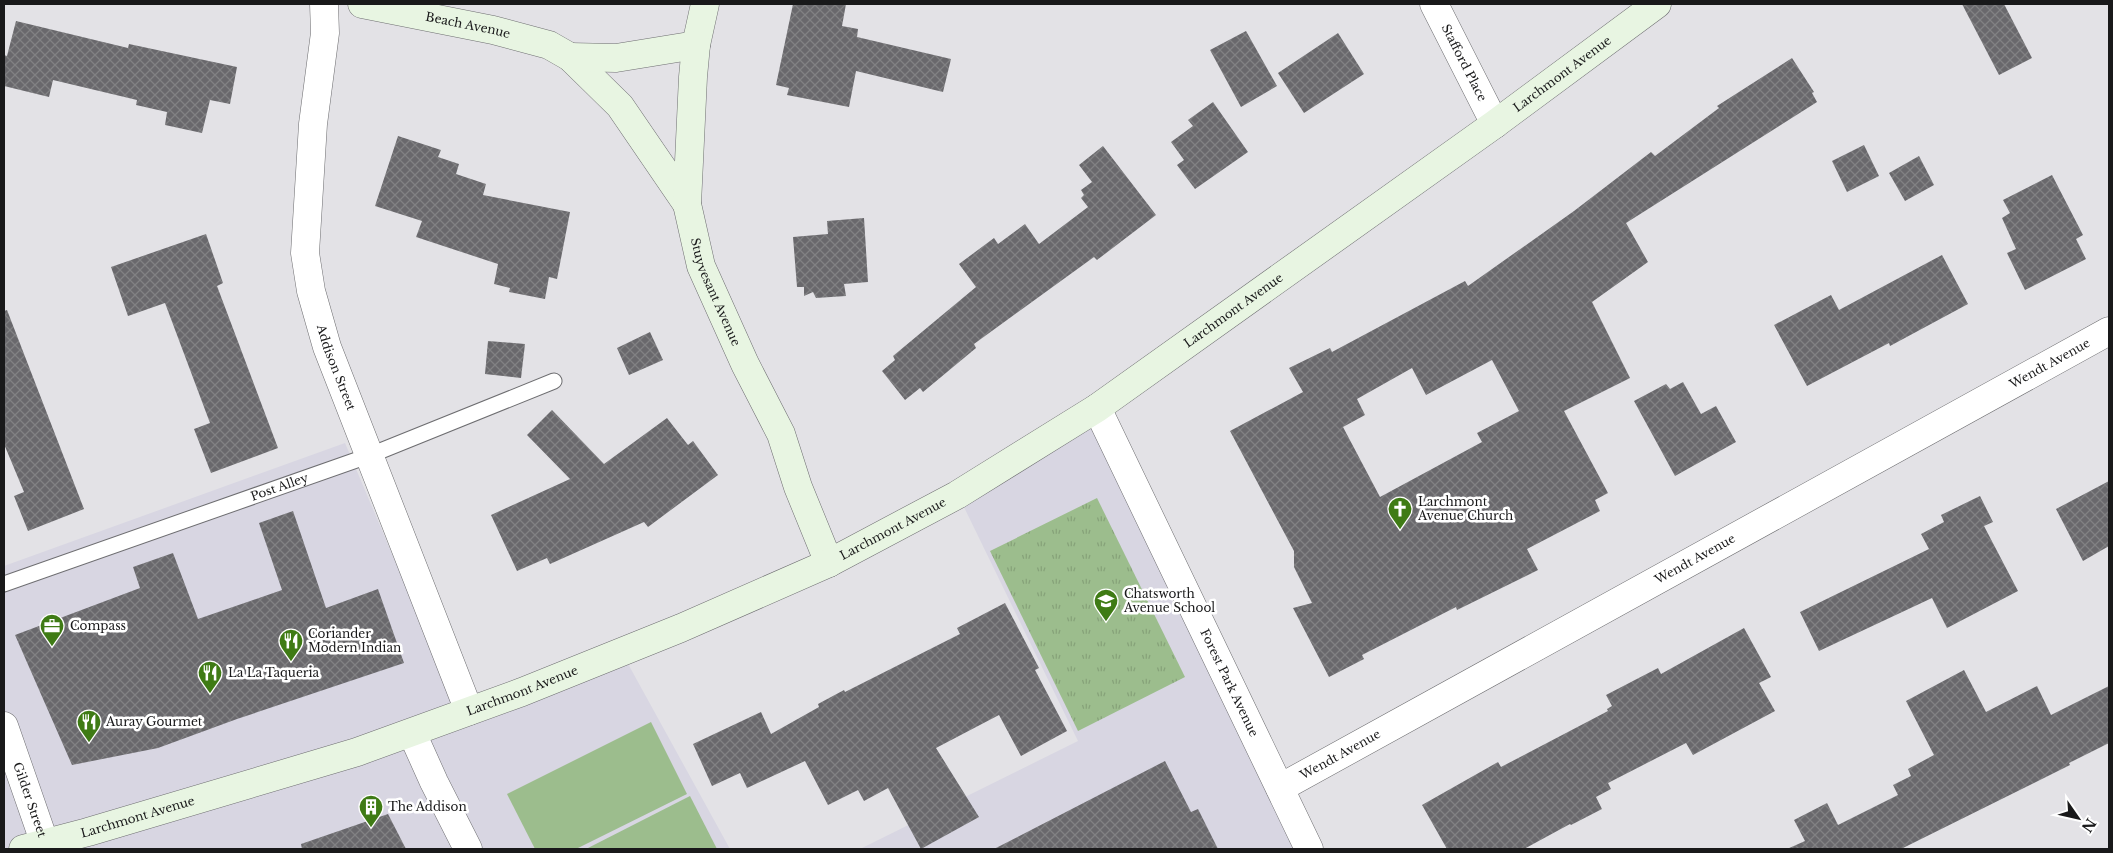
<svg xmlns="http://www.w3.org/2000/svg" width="2113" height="853" viewBox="0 0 2113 853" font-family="'Libre Baskerville',serif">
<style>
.built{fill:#d8d6e2}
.grass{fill:#9cbd8d}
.park{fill:url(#park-tufts)}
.building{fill:url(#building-cross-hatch);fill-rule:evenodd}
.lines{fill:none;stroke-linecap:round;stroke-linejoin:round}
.lane-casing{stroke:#6e6e71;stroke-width:17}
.street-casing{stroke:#6e6e71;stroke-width:29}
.secondary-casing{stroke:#6e6e71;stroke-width:29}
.lane{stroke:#fff;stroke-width:15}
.street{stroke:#fff;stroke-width:28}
.secondary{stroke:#e8f5e2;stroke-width:28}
.labels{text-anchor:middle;stroke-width:5;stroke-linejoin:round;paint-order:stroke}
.street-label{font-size:12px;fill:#19191a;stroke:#fff}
.poi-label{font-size:12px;fill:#19191a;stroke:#fff;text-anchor:start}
</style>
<defs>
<pattern id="park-tufts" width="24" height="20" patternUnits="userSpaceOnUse" patternTransform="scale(1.25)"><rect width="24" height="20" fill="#9cbd8d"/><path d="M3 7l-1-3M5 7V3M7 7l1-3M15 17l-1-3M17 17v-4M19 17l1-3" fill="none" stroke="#86a279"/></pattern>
<pattern id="building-cross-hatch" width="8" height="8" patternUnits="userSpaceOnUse" patternTransform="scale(1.25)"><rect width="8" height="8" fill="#69686c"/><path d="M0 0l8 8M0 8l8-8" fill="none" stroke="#818183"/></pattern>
</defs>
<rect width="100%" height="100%" fill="#e3e2e6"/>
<g class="built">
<path d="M1095 417 1301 849H860L1078 741 962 503Z"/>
<path d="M345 443 464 724 627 662 730 849H4V566Z"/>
</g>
<g class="grass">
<path d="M651 722 687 794 576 849H535L507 794Z"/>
<path d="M690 796 717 849H586Z"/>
</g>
<path class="park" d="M1097 498 1185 677 1078 731 990 551Z"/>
<g class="building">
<path d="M793 4H846L842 26 858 29 857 37 951 59 943 92 856 71 849 107 787 95 789 88 776 85Z"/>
<path d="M1962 4H2004L2032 58 1999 75Z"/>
<path d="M16 21 128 48 129 44 237 67 230 104 210 100 202 133 165 125 167 112 136 105 137 100 53 80 49 97 4 86V55L7 56Z"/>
<path d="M1246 31 1277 86 1241 107 1210 50Z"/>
<path d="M1338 33 1364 74 1304 113 1278 73Z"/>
<path d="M1792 58 1814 92 1812 93 1817 102 1626 223 1648 262 1592 302 1630 378 1564 411 1608 493 1595 500 1600 511 1527 549 1538 570 1457 610 1456 607 1362 655 1364 659 1329 677 1293 608 1312 603 1294 567V551L1230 431 1303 392 1289 368 1330 348 1332 352 1465 281 1468 286 1574 211 1651 152 1655 156 1719 108 1717 106ZM1492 360 1519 411 1477 433 1482 442 1380 497 1343 427 1365 415 1357 399 1412 368 1426 395Z"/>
<path d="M1213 102 1248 152 1195 189 1177 165 1184 160 1171 142 1193 126 1188 120Z"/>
<path d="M398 136 441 150 438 157 459 164 456 174 486 184 483 195 570 212 557 279 549 277 545 299 509 292 510 288 494 284 498 264 416 237 422 221 375 206Z"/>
<path d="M1864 145 1879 176 1847 192 1832 161Z"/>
<path d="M1103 146 1156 215 1097 260 1094 257 974 344 976 348 923 392 920 388 905 400 882 371 895 360 893 356 976 287 959 264 994 238 998 244 1025 224 1039 244 1088 207 1081 198 1084 195 1081 190 1092 182 1079 165Z"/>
<path d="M1919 156 1934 185 1905 201 1889 173Z"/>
<path d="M2052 175 2083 235 2076 239 2086 259 2025 290 2007 253 2016 249 2002 218 2010 213 2003 200Z"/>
<path d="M864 218 868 282 844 284 846 296 816 298 813 292 804 296V287H797L793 237 828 234 827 221Z"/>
<path d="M206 234 223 283 217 286 278 448 211 473 194 429 210 423 165 303 128 316 111 267Z"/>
<path d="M1942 255 1968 304 1890 346 1889 343 1807 386 1774 325 1831 295 1839 310Z"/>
<path d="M7 310 84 509 28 531 14 496 24 492 4 444V311Z"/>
<path d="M650 332 663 360 629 375 617 348Z"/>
<path d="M488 341 525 344 521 378 485 374Z"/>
<path d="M1683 382 1701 414 1716 406 1736 442 1675 476 1634 401 1666 384 1670 389Z"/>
<path d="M552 410 604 464 667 418 688 445 693 441 718 475 648 527 644 522 550 564 547 558 517 571 491 515 570 479 527 435Z"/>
<path d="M2109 481V546L2083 561 2056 509Z"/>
<path d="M1980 496 1993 522 1984 526 2018 591 1947 628 1932 598 1819 651 1800 612 1929 549 1921 534 1944 522 1941 515Z"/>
<path d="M293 511 326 608 378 589 404 663 237 719 158 748 72 765 15 635 140 588 133 567 173 553 198 619 282 590 259 523Z"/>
<path d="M1005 603 1039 668 1035 670 1067 731 1021 756 999 715 936 748 979 817 921 849 888 788 864 801 858 790 828 805 805 761 747 788 740 773 712 786 693 744 761 712 771 734 819 707 818 704 844 690 845 692 960 634 957 628Z"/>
<path d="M1744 628 1771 677 1759 683 1775 711 1693 755 1686 743 1608 783 1611 789 1596 797 1602 809 1571 825 1570 824 1524 849H1447L1422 805 1498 762 1501 767 1608 711 1607 709 1612 706 1606 695 1658 668 1661 674Z"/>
<path d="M1964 670 1986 712 2037 686 2051 715 2109 686V743L2069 763 2070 765 1901 849H1787L1805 841 1794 820 1827 803 1838 825 1898 795 1893 785 1911 776 1908 769 1934 755 1906 701Z"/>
<path d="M1165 761 1191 812 1198 809 1218 849H994Z"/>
<path d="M388 814 406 849H302L301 844Z"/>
</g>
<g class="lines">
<defs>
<g id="lane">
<path id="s1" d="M4 584 368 456 554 381"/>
</g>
<g id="street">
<path id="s2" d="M324 4 325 33 313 124 305 253 311 291 327 347 469 711"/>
<path id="s3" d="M1434 4 1495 124"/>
<path id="s4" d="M1097 408 1309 849"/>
<path id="s5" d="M4 726 45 844"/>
<path d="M412 733 434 782 468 849"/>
<path id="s6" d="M1280 788 2109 331"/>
</g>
<g id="secondary">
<path id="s7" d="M362 4 493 30 549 45 570 57 620 106 687 204"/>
<path id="s8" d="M705 4 696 45 693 77 687 204 701 266 745 364 781 434 798 487 829 563"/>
<path d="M570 57 616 58 696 45"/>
<path id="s9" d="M23 849 88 832 357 752 522 692 681 628 829 563 957 495 1097 408 1495 124 1657 4"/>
</g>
</defs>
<use href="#lane" class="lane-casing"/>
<use href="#street" class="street-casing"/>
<use href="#secondary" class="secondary-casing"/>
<use href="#lane" class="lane"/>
<use href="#street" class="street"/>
<use href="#secondary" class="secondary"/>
</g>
<defs>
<symbol id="church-pin" viewBox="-11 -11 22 30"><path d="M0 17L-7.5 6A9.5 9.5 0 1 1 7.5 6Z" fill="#3f7b15" stroke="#fff"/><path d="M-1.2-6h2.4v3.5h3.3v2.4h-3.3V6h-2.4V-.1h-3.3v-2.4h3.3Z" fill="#fff"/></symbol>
<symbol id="school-pin" viewBox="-11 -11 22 30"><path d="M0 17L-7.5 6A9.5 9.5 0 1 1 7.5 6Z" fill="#3f7b15" stroke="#fff"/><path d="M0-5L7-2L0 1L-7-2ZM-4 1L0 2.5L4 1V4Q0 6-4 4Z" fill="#fff"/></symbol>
<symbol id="office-pin" viewBox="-11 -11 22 30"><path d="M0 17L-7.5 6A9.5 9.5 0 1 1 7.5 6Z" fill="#3f7b15" stroke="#fff"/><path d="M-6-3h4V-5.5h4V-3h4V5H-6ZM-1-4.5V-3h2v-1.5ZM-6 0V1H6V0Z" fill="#fff"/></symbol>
<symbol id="restaurant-pin" viewBox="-11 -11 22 30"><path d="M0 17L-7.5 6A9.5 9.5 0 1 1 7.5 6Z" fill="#3f7b15" stroke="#fff"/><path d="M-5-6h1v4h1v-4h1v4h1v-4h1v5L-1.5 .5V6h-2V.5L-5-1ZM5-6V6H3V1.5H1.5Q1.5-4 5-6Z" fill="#fff"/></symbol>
<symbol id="building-pin" viewBox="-11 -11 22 30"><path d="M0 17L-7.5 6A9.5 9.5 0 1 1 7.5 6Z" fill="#3f7b15" stroke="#fff"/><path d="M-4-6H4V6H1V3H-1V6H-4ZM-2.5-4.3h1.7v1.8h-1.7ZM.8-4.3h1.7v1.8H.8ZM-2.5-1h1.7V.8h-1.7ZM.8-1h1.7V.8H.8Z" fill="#fff"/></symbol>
</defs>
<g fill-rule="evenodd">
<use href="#church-pin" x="1386" y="495" width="28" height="38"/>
<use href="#school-pin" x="1092" y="587" width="28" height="38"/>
<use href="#office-pin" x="38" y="612" width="28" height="38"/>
<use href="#restaurant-pin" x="277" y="627" width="28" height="38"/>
<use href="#restaurant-pin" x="196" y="659" width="28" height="38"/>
<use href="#restaurant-pin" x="75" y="708" width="28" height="38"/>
<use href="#building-pin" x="357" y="793" width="28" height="38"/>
</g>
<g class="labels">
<g class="street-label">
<text dy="4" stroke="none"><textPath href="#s7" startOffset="108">Beach Avenue</textPath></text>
<text dy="4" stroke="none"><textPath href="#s3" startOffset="66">Stafford Place</textPath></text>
<text dy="4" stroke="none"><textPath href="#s9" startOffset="1739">Larchmont Avenue</textPath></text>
<text dy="4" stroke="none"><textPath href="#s8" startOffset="294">Stuyvesant Avenue</textPath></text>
<text dy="4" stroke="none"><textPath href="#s9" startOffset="1334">Larchmont Avenue</textPath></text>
<text dy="4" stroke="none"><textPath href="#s6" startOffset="879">Wendt Avenue</textPath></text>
<text dy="4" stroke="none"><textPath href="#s2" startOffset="369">Addison Street</textPath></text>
<text dy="4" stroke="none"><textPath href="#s1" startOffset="292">Post Alley</textPath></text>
<text dy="4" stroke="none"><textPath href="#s9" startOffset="929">Larchmont Avenue</textPath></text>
<text dy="4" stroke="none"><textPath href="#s6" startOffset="474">Wendt Avenue</textPath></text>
<text dy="4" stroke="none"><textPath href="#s4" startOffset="305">Forest Park Avenue</textPath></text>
<text dy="4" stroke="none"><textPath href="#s9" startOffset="524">Larchmont Avenue</textPath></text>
<text dy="4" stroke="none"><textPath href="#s6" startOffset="69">Wendt Avenue</textPath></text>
<text dy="4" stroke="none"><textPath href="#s5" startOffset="78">Gilder Street</textPath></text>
<text dy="4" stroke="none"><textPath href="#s9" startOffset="119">Larchmont Avenue</textPath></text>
</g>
<g class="poi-label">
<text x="1418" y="506">Larchmont<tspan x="1418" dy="14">Avenue Church</tspan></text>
<text x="1124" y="598">Chatsworth<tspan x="1124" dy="14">Avenue School</tspan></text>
<text x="70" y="630">Compass</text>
<text x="308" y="638">Coriander<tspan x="308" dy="14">Modern Indian</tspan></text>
<text x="228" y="677">La La Taqueria</text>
<text x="106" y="726">Auray Gourmet</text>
<text x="388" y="811">The Addison</text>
</g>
</g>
<rect width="2113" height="853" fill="none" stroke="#19191a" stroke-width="10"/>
<g transform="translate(2078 818) rotate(124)" stroke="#ffffff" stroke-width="4" paint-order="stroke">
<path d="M0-4L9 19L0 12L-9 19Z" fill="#19191a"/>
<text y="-8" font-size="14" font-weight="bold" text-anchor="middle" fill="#19191a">N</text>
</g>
</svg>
